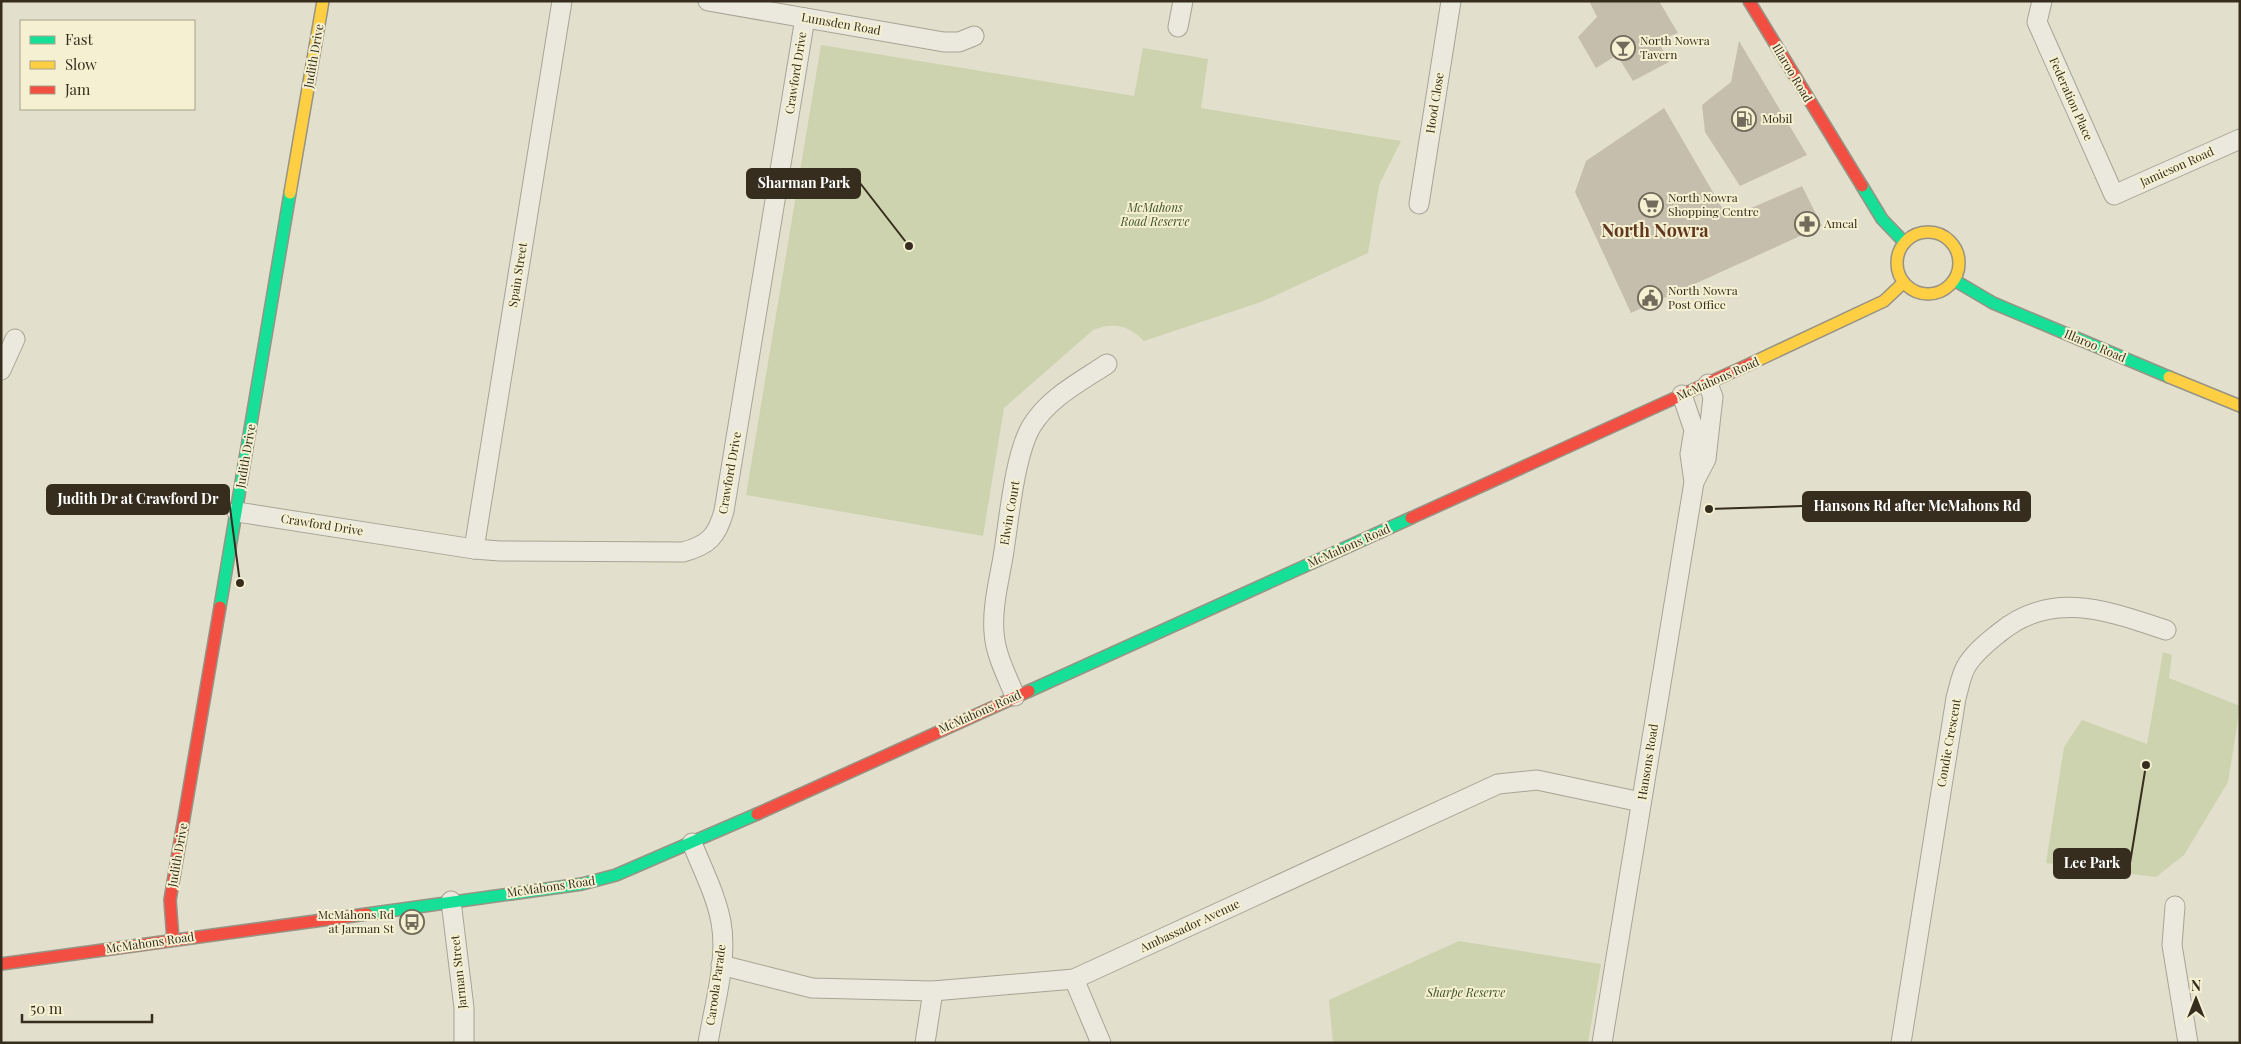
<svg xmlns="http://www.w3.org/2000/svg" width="2241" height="1044" viewBox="0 0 2241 1044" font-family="'Playfair Display',serif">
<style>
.park{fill:#cdd3ae}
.building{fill:#c6bead}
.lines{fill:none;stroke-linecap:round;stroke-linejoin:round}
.street-casing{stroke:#a8a495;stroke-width:21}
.fast-casing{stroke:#979385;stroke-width:14}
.slow-casing{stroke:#979385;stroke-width:14}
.jam-casing{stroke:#979385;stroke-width:14}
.street{stroke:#ebe9dd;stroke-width:19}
.fast{stroke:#16e098;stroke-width:11}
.slow{stroke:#ffcf43;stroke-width:11}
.jam{stroke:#f24e42;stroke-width:11}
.labels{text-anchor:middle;stroke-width:4;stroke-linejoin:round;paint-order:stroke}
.street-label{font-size:12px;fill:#362d1e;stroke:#f4f0d1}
.poi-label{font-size:12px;fill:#362d1e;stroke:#f4f0d1;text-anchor:start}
.park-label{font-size:12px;font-style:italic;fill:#3f5225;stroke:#f4f0d1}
.district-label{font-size:18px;font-weight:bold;fill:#61371e;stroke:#f4f0d1}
.leader{fill:none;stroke:#362d1e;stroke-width:2}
.callout-dot{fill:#362d1e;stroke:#f4f0d1;stroke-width:2}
.callout{fill:#362d1e;stroke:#362d1e;stroke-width:2}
.callout-label{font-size:14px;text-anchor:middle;font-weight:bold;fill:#fff}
</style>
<rect width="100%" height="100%" fill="#e2dfcc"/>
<g class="park">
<path d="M821 45 1134 96 1143 48 1208 59 1201 108 1401 141 1379 185 1368 253 1261 302 1144 341C1129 325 1113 322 1093 330L1004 408 983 536 746 495Z"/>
<path d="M2163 652 2172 655 2169 678 2240 706 2228 782 2184 855 2156 877 2046 863 2064 747 2082 720 2147 744Z"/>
<path d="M1459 941 1601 964 1588 1043H1333L1329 1000Z"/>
</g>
<g class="building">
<path d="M1589 1H1659L1678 33 1658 41 1669 62 1633 81 1617 55 1596 68 1578 37 1597 17Z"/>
<path d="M1739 41 1807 155 1740 186 1705 132 1702 105 1731 82Z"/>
<path d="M1664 108 1728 218 1802 186 1822 226 1631 313 1575 192 1586 161Z"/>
</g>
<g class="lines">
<defs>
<g id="street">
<path d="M708 1 944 42H959L974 36"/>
<path d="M2042 1 2037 22 2114 195 2240 139"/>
<path d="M1178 27 1183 1"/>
<path d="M1419 204 1451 1"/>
<path d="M1 370 15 339"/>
<path d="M1694 482 1706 459 1713 397 1708 384"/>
<path d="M237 512 474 549 500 551 683 552C709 545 717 536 724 511L805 18"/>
<path d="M474 549 562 1"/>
<path d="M1015 696C1007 676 995 654 994 632 992 607 999 581 1003 557 1009 521 1014 457 1031 427 1048 398 1080 382 1107 364"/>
<path d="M692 843C702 868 716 895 721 922 728 960 714 1005 708 1043"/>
<path d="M451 901 464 1008V1043"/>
<path d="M2175 906 2172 945 2188 1043"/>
<path d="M721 965 812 988 933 991 1074 979 1498 784 1537 780 1641 802"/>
<path d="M1074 979 1101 1043"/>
<path d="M925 1043 933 991"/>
<path d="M1602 1043 1694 482 1690 454 1694 430 1682 395"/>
<path d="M1901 1043 1956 698C1959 688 1961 674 1967 665 1975 652 1988 642 1999 633 2052 589 2108 611 2166 630"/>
</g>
<g id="fast">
<path d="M1862 186 1882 219 1904 242"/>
<path d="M1954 280 1993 303 2169 377"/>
<path d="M220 607 290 193"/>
<path d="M1029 691 1411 518"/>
<path d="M367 914 582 884 616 875 757 814"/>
</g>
<g id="slow">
<path d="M290 193 323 1"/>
<circle cx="1928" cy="263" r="31"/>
<path d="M1752 363 1884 301 1903 283"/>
<path d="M2169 377 2240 406"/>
</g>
<g id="jam">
<path d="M1749 1 1862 186"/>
<path d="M1411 518 1752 363"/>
<path d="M757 814 1029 691"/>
<path d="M173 940 170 900 220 607"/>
<path d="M1 964 367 914"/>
</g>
</defs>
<use href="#street" class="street-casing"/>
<use href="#fast" class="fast-casing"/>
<use href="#slow" class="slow-casing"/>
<use href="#jam" class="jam-casing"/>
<use href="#street" class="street"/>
<use href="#fast" class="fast"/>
<use href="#slow" class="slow"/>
<use href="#jam" class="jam"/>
</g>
<defs>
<symbol id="bar-ring" viewBox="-11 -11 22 22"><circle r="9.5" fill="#f4f0d1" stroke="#726b5b" stroke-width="1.5"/><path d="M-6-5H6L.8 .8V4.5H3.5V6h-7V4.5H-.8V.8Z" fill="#726b5b"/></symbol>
<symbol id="fuel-ring" viewBox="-11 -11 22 22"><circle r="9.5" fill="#f4f0d1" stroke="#726b5b" stroke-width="1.5"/><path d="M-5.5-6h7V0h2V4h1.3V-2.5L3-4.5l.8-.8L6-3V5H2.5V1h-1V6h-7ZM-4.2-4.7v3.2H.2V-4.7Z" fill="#726b5b"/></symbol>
<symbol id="supermarket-ring" viewBox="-11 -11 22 22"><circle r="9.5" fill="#f4f0d1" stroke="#726b5b" stroke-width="1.5"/><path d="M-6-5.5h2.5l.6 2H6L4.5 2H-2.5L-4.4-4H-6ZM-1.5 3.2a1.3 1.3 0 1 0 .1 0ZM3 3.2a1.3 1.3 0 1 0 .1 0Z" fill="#726b5b"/></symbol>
<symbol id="pharmacy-ring" viewBox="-11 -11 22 22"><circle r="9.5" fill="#f4f0d1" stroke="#726b5b" stroke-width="1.5"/><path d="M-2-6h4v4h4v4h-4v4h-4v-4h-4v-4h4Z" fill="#726b5b"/></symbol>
<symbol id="civic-ring" viewBox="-11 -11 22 22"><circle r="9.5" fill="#f4f0d1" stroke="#726b5b" stroke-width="1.5"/><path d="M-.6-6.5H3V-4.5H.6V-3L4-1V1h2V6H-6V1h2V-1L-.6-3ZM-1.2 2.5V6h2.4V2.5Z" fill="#726b5b"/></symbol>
<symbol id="bus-ring" viewBox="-11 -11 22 22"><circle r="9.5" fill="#f4f0d1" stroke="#726b5b" stroke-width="1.5"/><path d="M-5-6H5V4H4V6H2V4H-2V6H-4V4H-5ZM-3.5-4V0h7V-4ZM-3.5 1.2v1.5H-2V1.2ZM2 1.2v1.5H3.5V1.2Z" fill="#726b5b"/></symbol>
</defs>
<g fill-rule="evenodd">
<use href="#bar-ring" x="1609" y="34" width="28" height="28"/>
<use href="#fuel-ring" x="1730" y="105" width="28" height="28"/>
<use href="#supermarket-ring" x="1637" y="191" width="28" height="28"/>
<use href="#pharmacy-ring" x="1793" y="210" width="28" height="28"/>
<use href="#civic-ring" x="1636" y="284" width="28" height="28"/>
<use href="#bus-ring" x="398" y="908" width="28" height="28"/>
</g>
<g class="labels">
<g class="street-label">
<text transform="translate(841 24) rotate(10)" y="4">Lumsden Road</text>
<text transform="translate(314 56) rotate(-80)" y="4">Judith Drive</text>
<text transform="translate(796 73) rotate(-81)" y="4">Crawford Drive</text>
<text transform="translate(1792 73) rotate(59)" y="4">Illaroo Road</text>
<text transform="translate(2071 99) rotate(66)" y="4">Federation Place</text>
<text transform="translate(1435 103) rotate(-81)" y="4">Hood Close</text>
<text transform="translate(2177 167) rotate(-24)" y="4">Jamieson Road</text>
<text transform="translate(518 275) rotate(-81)" y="4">Spain Street</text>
<text transform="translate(2095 346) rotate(23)" y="4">Illaroo Road</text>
<text transform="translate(1718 379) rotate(-24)" y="4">McMahons Road</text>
<text transform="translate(246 456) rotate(-80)" y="4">Judith Drive</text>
<text transform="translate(730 473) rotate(-80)" y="4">Crawford Drive</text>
<text transform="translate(1010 513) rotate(-80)" y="4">Elwin Court</text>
<text transform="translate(322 525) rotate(9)" y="4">Crawford Drive</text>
<text transform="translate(1349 546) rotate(-24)" y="4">McMahons Road</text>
<text transform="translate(980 712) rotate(-24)" y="4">McMahons Road</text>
<text transform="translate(1949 743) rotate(-80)" y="4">Condie Crescent</text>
<text transform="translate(1648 762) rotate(-81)" y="4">Hansons Road</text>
<text transform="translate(178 855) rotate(-80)" y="4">Judith Drive</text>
<text transform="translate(551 887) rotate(-8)" y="4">McMahons Road</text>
<text transform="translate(1190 926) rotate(-25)" y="4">Ambassador Avenue</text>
<text transform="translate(150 943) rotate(-8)" y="4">McMahons Road</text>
<text transform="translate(459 972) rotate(-96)" y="4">Jarman Street</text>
<text transform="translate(716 985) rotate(-82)" y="4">Caroola Parade</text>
</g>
<g class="poi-label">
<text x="1640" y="45">North Nowra<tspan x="1640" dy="14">Tavern</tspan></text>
<text x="1762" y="123">Mobil</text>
<text x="1668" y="202">North Nowra<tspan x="1668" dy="14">Shopping Centre</tspan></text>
<text x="1824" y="228">Amcal</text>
<text x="1668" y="295">North Nowra<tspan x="1668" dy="14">Post Office</tspan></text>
<text x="394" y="919" text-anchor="end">McMahons Rd<tspan x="394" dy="14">at Jarman St</tspan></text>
</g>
<g class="park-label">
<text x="1155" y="212">McMahons<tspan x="1155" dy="14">Road Reserve</tspan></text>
<text x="1466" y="997">Sharpe Reserve</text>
</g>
<g class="district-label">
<text x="1655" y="237">North Nowra</text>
</g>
</g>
<path class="leader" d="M909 246L860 183M240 583L229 500M1709 509L1803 506M2146 765L2130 863"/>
<g class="callout-dot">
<circle cx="909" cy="246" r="5"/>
<circle cx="240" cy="583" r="5"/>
<circle cx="1709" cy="509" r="5"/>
<circle cx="2146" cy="765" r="5"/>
</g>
<g class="callout">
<rect x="747" y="169" width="113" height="29" rx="5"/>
<rect x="47" y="485" width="182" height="29" rx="5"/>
<rect x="1803" y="492" width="227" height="29" rx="5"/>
<rect x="2054" y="849" width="76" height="29" rx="5"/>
</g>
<g class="callout-label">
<text x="804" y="188">Sharman Park</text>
<text x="138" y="504">Judith Dr at Crawford Dr</text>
<text x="1917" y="511">Hansons Rd after McMahons Rd</text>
<text x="2092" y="868">Lee Park</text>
</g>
<rect width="2241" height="1044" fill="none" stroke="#362d1e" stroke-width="5"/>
<rect x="20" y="20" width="175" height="90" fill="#f4f0d1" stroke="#a8a289"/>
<rect x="30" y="36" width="25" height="8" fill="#16e098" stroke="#a8a289"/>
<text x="65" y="45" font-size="15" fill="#362d1e">Fast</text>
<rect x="30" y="61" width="25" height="8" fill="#ffcf43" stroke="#a8a289"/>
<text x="65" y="70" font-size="15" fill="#362d1e">Slow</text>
<rect x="30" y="86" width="25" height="8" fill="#f24e42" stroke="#a8a289"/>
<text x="65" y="95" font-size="15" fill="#362d1e">Jam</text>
<g transform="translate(2196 999)" stroke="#f4f0d1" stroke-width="4" paint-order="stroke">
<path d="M0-4L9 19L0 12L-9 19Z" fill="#362d1e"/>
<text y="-8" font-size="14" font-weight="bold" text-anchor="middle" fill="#362d1e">N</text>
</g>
<path d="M22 1014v8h130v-8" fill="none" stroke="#362d1e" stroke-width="2.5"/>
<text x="30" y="1014" font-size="15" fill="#362d1e" stroke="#f4f0d1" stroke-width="4" paint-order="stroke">50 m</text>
</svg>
